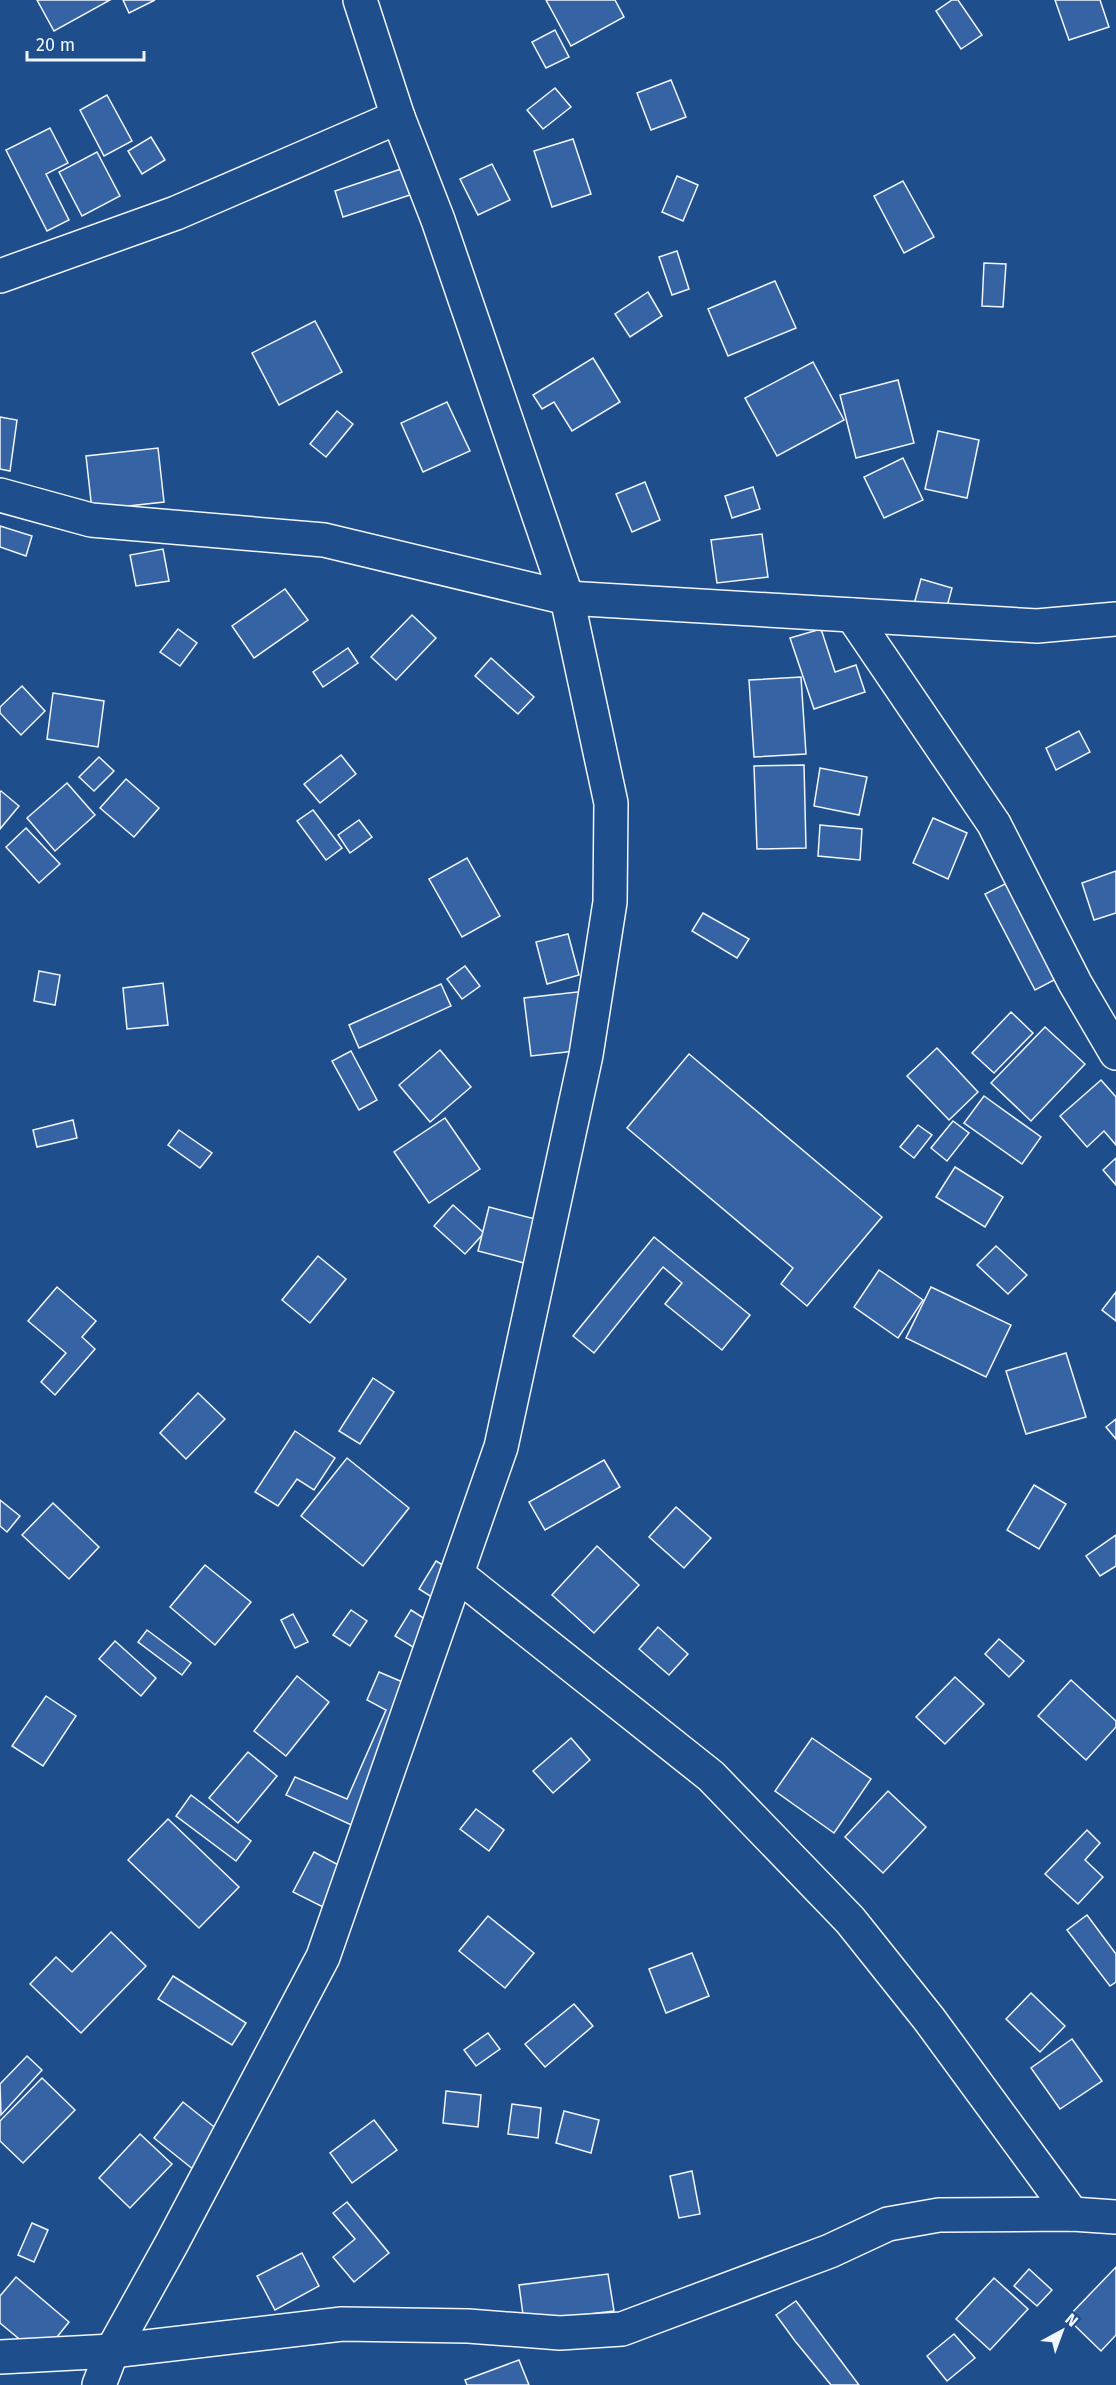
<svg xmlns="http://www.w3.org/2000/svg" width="1116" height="2385" viewBox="0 0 1116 2385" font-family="'Fira Sans',sans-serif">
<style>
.building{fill:#3563a3;stroke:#f2f6ff;stroke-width:1.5}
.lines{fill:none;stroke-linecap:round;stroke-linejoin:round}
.street-casing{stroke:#f2f6ff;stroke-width:36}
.street{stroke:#1f4e8c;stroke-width:33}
</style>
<rect width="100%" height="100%" fill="#1f4e8c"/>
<g class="building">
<path d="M37 0H110L54 31Z"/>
<path d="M123 0H155L129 13Z"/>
<path d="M546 0H615L624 17 571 46Z"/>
<path d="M952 0H958L982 35 961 49 936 11Z"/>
<path d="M1055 0H1100L1109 27 1069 40Z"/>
<path d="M555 30 569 57 546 68 532 42Z"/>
<path d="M671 80 686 117 651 130 637 93Z"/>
<path d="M555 88 571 107 543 129 527 110Z"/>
<path d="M107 95 132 141 104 156 80 110Z"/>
<path d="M50 128 68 163 46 174 69 220 47 231 6 150Z"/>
<path d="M151 137 165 160 142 174 128 151Z"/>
<path d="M573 139 591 194 552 207 534 151Z"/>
<path d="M97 152 120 196 82 216 59 172Z"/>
<path d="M492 164 510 200 478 215 460 179Z"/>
<path d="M401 169 410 195 343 217 335 191Z"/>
<path d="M677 176 698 185 683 221 662 212Z"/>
<path d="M903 181 934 237 904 253 874 196Z"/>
<path d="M677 251 689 289 672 295 659 257Z"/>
<path d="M984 263 1006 264 1003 307 982 306Z"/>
<path d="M775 281 796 328 728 356 708 309Z"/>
<path d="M648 292 662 316 630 337 615 314Z"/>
<path d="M315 321 342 372 279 405 252 353Z"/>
<path d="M593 358 620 402 572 431 554 402 542 409 533 395Z"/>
<path d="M813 362 844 420 777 456 745 398Z"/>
<path d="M898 380 914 443 856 458 840 395Z"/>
<path d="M447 402 470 451 423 472 401 423Z"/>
<path d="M337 411 353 424 326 457 310 444Z"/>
<path d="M0 417 17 420 10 471 0 469Z"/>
<path d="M938 431 979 440 967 498 925 489Z"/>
<path d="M158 448 164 502 92 510 86 456Z"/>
<path d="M903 458 923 500 884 518 864 477Z"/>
<path d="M645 482 660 520 632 532 616 494Z"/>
<path d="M753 487 760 509 732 518 725 496Z"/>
<path d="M0 526 32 536 26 556 0 547Z"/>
<path d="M762 534 768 577 717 583 711 540Z"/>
<path d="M163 549 169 581 136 586 130 555Z"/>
<path d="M921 579 952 588 945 614 914 604Z"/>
<path d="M285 589 308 620 254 658 232 626Z"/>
<path d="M412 615 436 638 396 680 371 657Z"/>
<path d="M178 629 197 643 180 666 160 652Z"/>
<path d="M821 629 835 672 856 665 865 692 814 709 790 638Z"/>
<path d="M348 648 358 663 323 687 313 672Z"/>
<path d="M491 658 534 697 518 714 475 676Z"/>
<path d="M801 677 806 754 754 757 749 680Z"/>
<path d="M22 686 45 711 21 735 0 713V707Z"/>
<path d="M53 693 104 701 98 747 47 739Z"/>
<path d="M1079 731 1090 752 1056 770 1046 748Z"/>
<path d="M341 755 356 774 320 803 304 784Z"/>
<path d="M99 757 114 771 94 791 79 777Z"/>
<path d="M804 765 806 848 757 849 754 766Z"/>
<path d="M820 768 867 777 859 815 814 806Z"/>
<path d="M126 779 159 808 134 837 100 808Z"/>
<path d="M67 783 95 815 55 851 27 818Z"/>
<path d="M1 791 19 806 0 829V792Z"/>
<path d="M313 810 342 848 326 860 297 821Z"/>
<path d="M933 818 967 833 948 879 913 863Z"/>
<path d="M359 820 372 837 350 853 338 835Z"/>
<path d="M820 825 862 829 860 860 818 856Z"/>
<path d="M26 828 60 864 39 883 6 847Z"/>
<path d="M467 858 500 916 462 937 429 879Z"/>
<path d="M1116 871V913L1094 920 1082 883Z"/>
<path d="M1009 882 1058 978 1035 990 985 894Z"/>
<path d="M703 913 749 939 737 958 692 931Z"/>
<path d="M568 934 579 975 547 984 536 942Z"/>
<path d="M465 966 480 986 462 999 447 979Z"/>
<path d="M39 971 60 975 55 1005 34 1001Z"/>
<path d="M163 983 168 1025 127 1029 123 988Z"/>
<path d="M441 984 451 1006 359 1048 349 1025Z"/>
<path d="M586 991 593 1049 531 1056 524 998Z"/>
<path d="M1011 1012 1033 1033 994 1073 972 1053Z"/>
<path d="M1045 1027 1085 1064 1031 1121 991 1083Z"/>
<path d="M937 1048 978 1092 949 1120 907 1076Z"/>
<path d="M440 1050 471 1087 430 1122 399 1085Z"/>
<path d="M351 1051 377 1100 359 1110 332 1061Z"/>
<path d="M689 1054 882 1217 807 1306 781 1284 793 1268 627 1128Z"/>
<path d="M1101 1080 1116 1097V1145L1104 1131 1087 1147 1060 1116Z"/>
<path d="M984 1096 1041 1137 1022 1164 964 1123Z"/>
<path d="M445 1118 480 1169 429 1203 394 1152Z"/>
<path d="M73 1120 77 1138 37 1147 33 1130Z"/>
<path d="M953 1121 969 1133 947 1161 931 1148Z"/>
<path d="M918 1125 932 1135 914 1158 900 1147Z"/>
<path d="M179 1130 212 1153 200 1168 168 1145Z"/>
<path d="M1116 1158V1185L1103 1170Z"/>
<path d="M955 1167 1003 1197 985 1227 936 1197Z"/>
<path d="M453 1205 484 1233 465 1254 434 1226Z"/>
<path d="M489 1207 535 1219 524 1263 478 1251Z"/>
<path d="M654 1237 750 1315 722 1350 665 1304 682 1283 663 1267 594 1353 573 1336Z"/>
<path d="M996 1246 1027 1275 1008 1294 977 1265Z"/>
<path d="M318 1256 346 1279 310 1323 282 1300Z"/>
<path d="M879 1270 923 1300 898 1338 854 1307Z"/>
<path d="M57 1287 96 1321 82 1337 95 1349 55 1395 41 1382 66 1353 28 1321Z"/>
<path d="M931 1287 1011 1325 986 1377 906 1338Z"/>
<path d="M1116 1292V1321L1102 1310Z"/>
<path d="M1066 1353 1086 1417 1026 1434 1006 1371Z"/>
<path d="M373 1378 394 1392 360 1444 339 1431Z"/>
<path d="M198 1393 225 1419 186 1459 160 1433Z"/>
<path d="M1116 1419V1439L1106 1427Z"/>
<path d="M295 1431 335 1458 314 1490 297 1479 278 1506 255 1492Z"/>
<path d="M347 1458 409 1508 363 1566 301 1516Z"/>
<path d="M604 1460 620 1487 545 1530 529 1502Z"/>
<path d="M1034 1485 1066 1504 1039 1549 1007 1530Z"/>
<path d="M0 1500 20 1516 7 1532 0 1526Z"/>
<path d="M53 1503 99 1547 69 1579 22 1535Z"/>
<path d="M676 1507 711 1538 684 1568 649 1537Z"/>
<path d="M1116 1535V1566L1100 1576 1086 1556Z"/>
<path d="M597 1546 639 1585 594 1633 552 1595Z"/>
<path d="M436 1561 471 1582 454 1611 419 1589Z"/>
<path d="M205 1565 251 1602 215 1645 170 1607Z"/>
<path d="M351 1610 367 1621 350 1646 333 1635Z"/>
<path d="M411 1610 442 1630 426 1655 395 1636Z"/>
<path d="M293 1614 308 1642 295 1648 281 1620Z"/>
<path d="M658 1627 688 1654 669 1675 639 1649Z"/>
<path d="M147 1630 191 1663 182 1675 138 1642Z"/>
<path d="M999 1639 1024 1661 1009 1677 985 1654Z"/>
<path d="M115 1641 156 1678 141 1696 99 1659Z"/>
<path d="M379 1672 419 1689 358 1828 286 1795 295 1777 347 1799 386 1710 367 1700Z"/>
<path d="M297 1676 329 1702 286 1756 254 1731Z"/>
<path d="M955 1677 984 1704 945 1744 916 1717Z"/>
<path d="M1071 1680 1116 1721V1727L1086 1760 1038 1716Z"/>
<path d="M46 1696 76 1716 43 1766 12 1746Z"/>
<path d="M571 1738 590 1760 553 1793 533 1771Z"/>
<path d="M812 1738 871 1779 834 1833 775 1791Z"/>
<path d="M248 1752 277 1776 238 1823 209 1798Z"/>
<path d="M888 1791 926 1827 883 1873 845 1837Z"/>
<path d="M191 1795 251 1841 236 1861 176 1816Z"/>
<path d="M476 1809 504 1830 489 1851 460 1829Z"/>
<path d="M168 1819 239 1887 199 1928 128 1860Z"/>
<path d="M1087 1830 1100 1843 1085 1860 1103 1877 1078 1904 1045 1874Z"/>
<path d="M314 1852 348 1870 329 1910 293 1892Z"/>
<path d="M1087 1915 1116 1954V1982L1110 1986 1067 1930Z"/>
<path d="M488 1916 534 1953 505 1988 459 1951Z"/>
<path d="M111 1932 146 1966 81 2033 30 1984 56 1957 72 1972Z"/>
<path d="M692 1953 709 1996 666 2013 649 1969Z"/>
<path d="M173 1976 246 2023 232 2045 158 1999Z"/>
<path d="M1031 1993 1065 2026 1040 2052 1006 2019Z"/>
<path d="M574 2004 593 2026 545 2067 525 2044Z"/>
<path d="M488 2033 500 2049 476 2066 464 2050Z"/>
<path d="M1072 2039 1102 2081 1060 2109 1031 2068Z"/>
<path d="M27 2056 42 2070 1 2115 0 2084Z"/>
<path d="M42 2078 75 2110 23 2163 0 2141V2121Z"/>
<path d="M446 2091 481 2095 478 2127 443 2123Z"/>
<path d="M183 2102 223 2134 194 2170 154 2138Z"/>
<path d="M512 2104 541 2108 538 2138 508 2134Z"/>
<path d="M564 2111 599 2120 591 2153 556 2143Z"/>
<path d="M374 2120 397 2150 352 2183 330 2153Z"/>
<path d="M140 2134 172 2164 130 2208 99 2178Z"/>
<path d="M692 2171 700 2214 679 2218 670 2176Z"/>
<path d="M347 2202 389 2253 354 2282 333 2257 355 2239 333 2213Z"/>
<path d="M32 2223 48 2230 34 2262 18 2255Z"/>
<path d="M302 2253 319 2286 275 2310 257 2276Z"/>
<path d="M1116 2267V2335L1101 2351 1067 2318Z"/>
<path d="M1029 2269 1052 2290 1037 2306 1014 2286Z"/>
<path d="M608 2274 614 2311 524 2322 519 2285Z"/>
<path d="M16 2277 69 2322 41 2357 0 2323V2296Z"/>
<path d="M994 2278 1028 2309 990 2350 956 2319Z"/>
<path d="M796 2301 859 2385H831L795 2341 776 2315Z"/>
<path d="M954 2334 975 2358 947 2381 927 2356Z"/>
<path d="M519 2360 529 2385H467L465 2380Z"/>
</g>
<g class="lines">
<defs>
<g id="street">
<path d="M360 0 398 117"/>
<path d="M0 276 176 213 398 117 438 220 567 598 611 803 610 902 586 1055 501 1447 323 1957 172 2243 112 2351 99 2385"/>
<path d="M0 495 91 520 324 540 567 598 1037 626 1116 619"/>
<path d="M852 615 994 824 1075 983 1116 1053"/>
<path d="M457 1574 711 1776 850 1920 929 2019 1072 2214"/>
<path d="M0 2357 112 2351 342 2324 468 2326 560 2333 622 2329 830 2251 888 2224 939 2215 1072 2214 1116 2217"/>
</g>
</defs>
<use href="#street" class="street-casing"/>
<use href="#street" class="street"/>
</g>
<g transform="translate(1062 2331) rotate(41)" stroke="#1f4e8c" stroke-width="4.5" paint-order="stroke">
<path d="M0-4.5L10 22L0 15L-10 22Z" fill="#f2f6ff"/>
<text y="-9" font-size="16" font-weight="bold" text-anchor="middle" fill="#f2f6ff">N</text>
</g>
<path d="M27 51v9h117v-9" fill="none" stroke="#f2f6ff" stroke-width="3"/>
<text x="36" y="51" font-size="18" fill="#f2f6ff" stroke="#1f4e8c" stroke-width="4.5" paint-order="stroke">20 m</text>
</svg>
